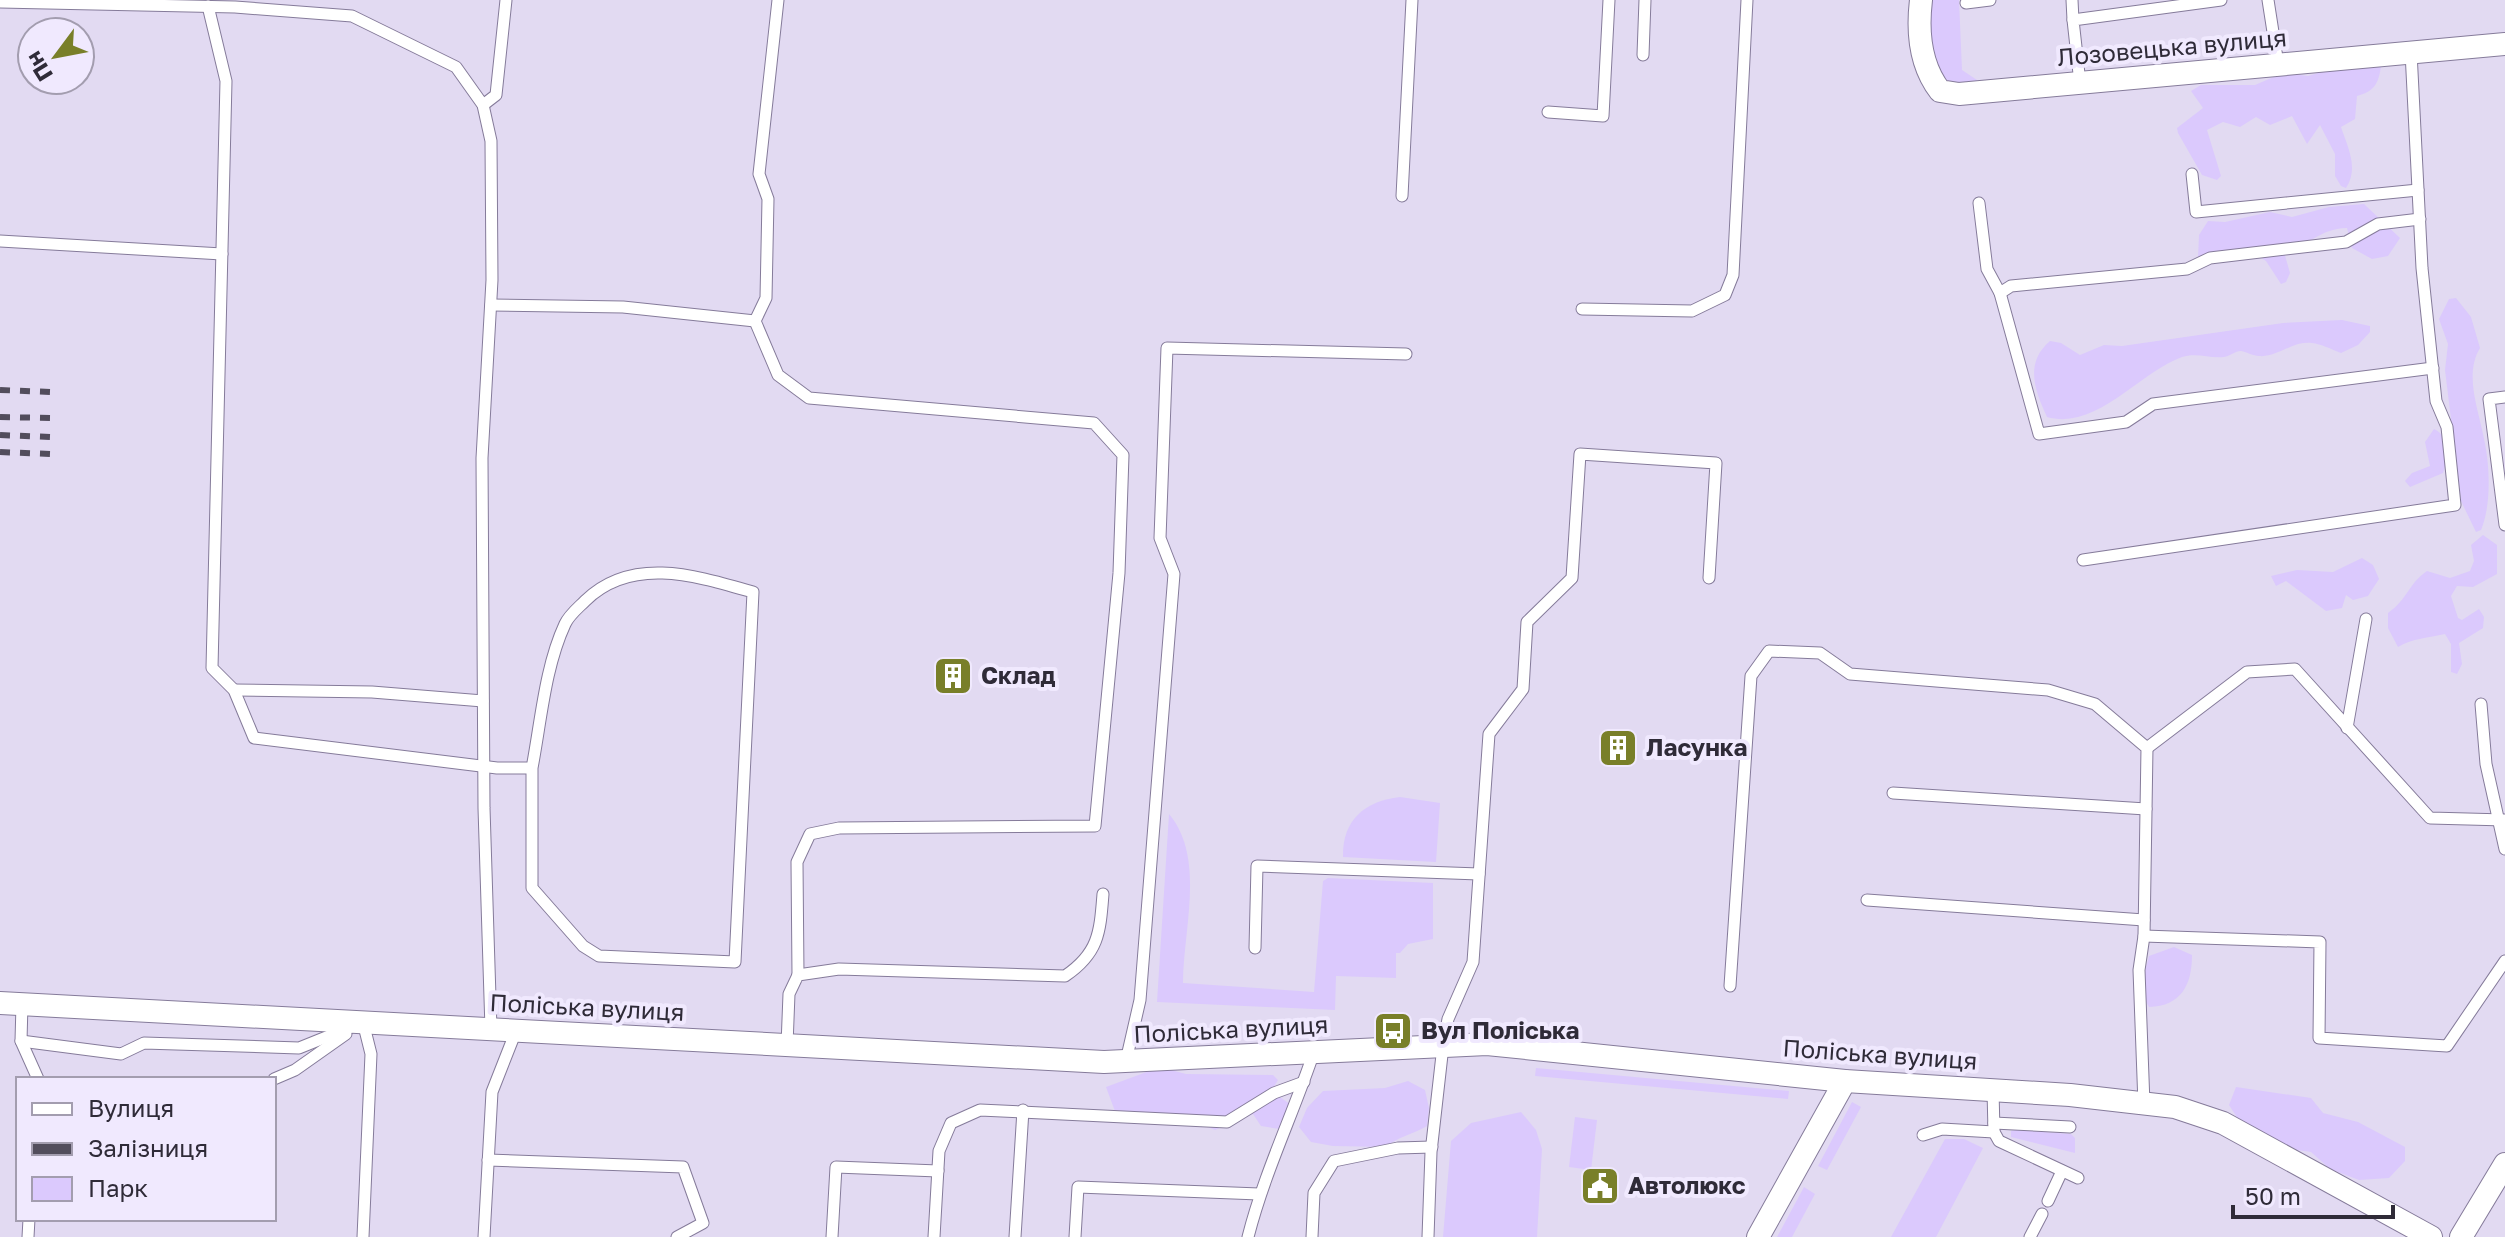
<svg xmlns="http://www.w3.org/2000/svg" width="2505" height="1237" viewBox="0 0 2505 1237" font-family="'Golos Text',sans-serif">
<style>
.built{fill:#e2daf2;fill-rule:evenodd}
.green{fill:#dbc9fd}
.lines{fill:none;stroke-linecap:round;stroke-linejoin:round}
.service-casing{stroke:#857b9a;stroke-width:13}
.minor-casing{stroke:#857b9a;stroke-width:24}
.service{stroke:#fff;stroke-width:11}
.minor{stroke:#fff;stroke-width:22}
.rail{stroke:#524d5c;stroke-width:6;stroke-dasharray:10 10;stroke-linecap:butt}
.labels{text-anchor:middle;stroke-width:8;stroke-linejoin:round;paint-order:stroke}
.street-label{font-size:24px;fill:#2f2b38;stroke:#f0e9fe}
.poi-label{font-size:24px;font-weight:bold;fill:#2f2b38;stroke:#f0e9fe;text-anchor:start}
</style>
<rect width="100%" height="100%" fill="#f0e9fe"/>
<path class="built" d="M0 0H2505V1237H0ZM32 32H80V80H32ZM18 1079H274V1219H18Z"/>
<g class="green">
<path d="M1926 0H1959L1962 70 1980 82 1940 87 1924 8Z"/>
<path d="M2352 63 2381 67C2378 84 2375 91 2357 96L2355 119 2341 127C2348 148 2359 168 2346 188L2341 186 2335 176V154L2320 125 2307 144 2292 116 2270 125 2256 117 2240 127 2223 122 2207 130 2221 176 2217 180 2202 175 2178 133 2177 128 2203 108 2191 91 2201 85H2255L2283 73 2308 76Z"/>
<path d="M2364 204 2400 238 2388 256 2372 259 2352 248 2347 228C2318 229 2310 246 2284 252L2290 273 2286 282 2281 284 2266 261 2252 252 2207 265 2198 258 2199 235 2208 221 2225 222 2270 212 2292 217 2329 207Z"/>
<path d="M2456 298 2471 317 2480 348C2463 376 2480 413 2485 444 2490 469 2491 506 2481 530L2476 532 2461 501 2445 370 2448 344 2439 319 2449 299Z"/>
<path d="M2342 320 2370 326V332L2358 345 2341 353C2331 349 2321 344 2312 343 2293 340 2277 358 2259 356 2253 356 2247 352 2241 351 2235 351 2230 356 2224 357 2210 359 2197 352 2182 357 2140 372 2096 431 2047 417 2035 391 2024 363 2050 341L2061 343 2080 355 2104 345 2122 346 2283 323Z"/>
<path d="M2434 429C2450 436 2448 460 2443 473L2410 487 2405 481 2412 473 2430 466 2425 442Z"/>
<path d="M2483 535 2497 545V574L2473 587 2457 586 2451 596 2458 618 2462 620 2479 609 2484 617 2483 628 2459 643 2462 664 2457 674 2451 672V644L2445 634C2428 638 2413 638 2398 647L2388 628V613C2408 599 2408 584 2427 571L2450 578 2470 571 2474 561 2471 545Z"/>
<path d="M2362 558 2373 565 2379 579 2368 596 2353 600 2346 595 2342 608 2326 611 2286 581 2276 586 2271 576 2297 570 2333 572Z"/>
<path d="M1400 797 1440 803 1436 862 1343 857C1342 820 1365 801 1400 797Z"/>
<path d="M1169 814C1206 858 1183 930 1183 983L1314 992 1323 881 1328 878 1433 883V939L1408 944 1400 953H1396V978L1336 976 1335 1010 1157 1002Z"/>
<path d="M2174 947 2192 955C2192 985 2181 1006 2149 1007L2140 991 2149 956Z"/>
<path d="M1160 1067 1186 1074 1273 1075 1278 1080 1264 1103 1280 1097 1291 1105V1113L1279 1129 1261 1126 1253 1114 1215 1130 1181 1115 1116 1114 1106 1087Z"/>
<path d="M1536 1068 1789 1091 1788 1099 1535 1076Z"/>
<path d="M1408 1081 1425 1090 1429 1108 1427 1126C1414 1134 1397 1137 1386 1147L1333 1146 1311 1142 1299 1127 1307 1108 1323 1091 1385 1088Z"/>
<path d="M2236 1087 2311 1098 2323 1113 2358 1122 2405 1147V1161L2389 1178 2359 1180 2330 1169 2311 1152 2290 1149 2240 1122 2229 1105Z"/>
<path d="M1852 1102 1861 1107 1827 1170 1818 1166Z"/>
<path d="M1521 1112 1536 1130 1542 1149 1537 1237H1443L1451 1141 1471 1123Z"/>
<path d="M1575 1117 1597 1120 1591 1170 1569 1167Z"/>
<path d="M2016 1130 2071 1134 2075 1138V1153L2011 1137V1131Z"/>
<path d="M1945 1139H1964L1983 1148 1936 1237H1891Z"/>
<path d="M1804 1187 1815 1194 1792 1237H1777Z"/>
</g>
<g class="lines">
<defs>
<g id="service">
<path d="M778 0 759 174 768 199 766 298 755 321 778 375 809 398 1094 423 1123 455 1119 573 1095 826 839 828 810 834 797 862 798 975"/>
<path d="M2072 0 2073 20"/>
<path d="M2268 0 2278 64"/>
<path d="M0 2 235 7 352 16 456 67 483 105 491 141 492 280 482 458 484 808 491 1029"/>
<path d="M1966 3 1990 0"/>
<path d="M208 6 226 81 212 668 234 690 254 738 497 768H532V888L583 946 599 956 735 962 753 592C697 576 632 555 585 601 578 608 569 615 565 624 545 667 541 721 532 768"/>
<path d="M1643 55 1645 0"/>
<path d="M2080 83 2073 20 2221 0"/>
<path d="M483 105 496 95 506 0"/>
<path d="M1548 112 1603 116 1609 0"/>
<path d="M2192 174 2196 212 2418 190"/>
<path d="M1402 196 1412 0"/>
<path d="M1979 203 1987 269 2000 293 2039 434 2126 422 2153 404 2433 368"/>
<path d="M0 241 222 254"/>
<path d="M2000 293 2011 286 2187 269 2210 258 2346 242 2378 224 2420 219"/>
<path d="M491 305 623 307 755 321"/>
<path d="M1582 309 1692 311 1725 295 1733 275 1747 0"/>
<path d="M2505 397 2489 399 2505 525"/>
<path d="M2083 560 2455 505 2447 427 2436 401 2422 268 2411 52"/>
<path d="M234 690 372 692 483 701"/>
<path d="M2481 704 2486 764 2505 849"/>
<path d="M2347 728 2366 619"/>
<path d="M2147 748 2247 672 2295 669 2430 818 2505 820"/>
<path d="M1893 793 2146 809"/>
<path d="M1867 900 2144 920"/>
<path d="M2144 936 2320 942 2319 1038 2447 1046 2505 961"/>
<path d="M1255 948 1257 866 1479 874"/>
<path d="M1730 986 1751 676 1769 651 1820 653 1850 674 2048 690 2095 704 2147 748 2144 936 2139 970 2144 1104"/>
<path d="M22 1004 21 1041 38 1079"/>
<path d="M363 1022 371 1054 363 1237"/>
<path d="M21 1041 121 1054 144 1043 299 1048 351 1027"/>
<path d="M787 1045 789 994 798 975 839 969 1065 976C1099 953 1100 932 1103 894"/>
<path d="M1126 1061 1140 1000 1174 574 1160 538 1167 348 1406 354"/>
<path d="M274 1079 295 1070 346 1034"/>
<path d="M1993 1090 1994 1132 1999 1141 2078 1178"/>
<path d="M1994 1123 2070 1127"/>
<path d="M1923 1135 1942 1129 1994 1132"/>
<path d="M488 1160 683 1167 703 1223 677 1237"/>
<path d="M2048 1201 2062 1171"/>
<path d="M28 1237 29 1219"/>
<path d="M484 1237 492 1092 516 1031"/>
<path d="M832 1237 836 1167 938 1171"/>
<path d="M934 1237 939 1151 951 1123 980 1110 1227 1122 1274 1093 1304 1082"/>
<path d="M1015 1237 1023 1110"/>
<path d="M1075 1237 1078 1187 1259 1194"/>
<path d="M1248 1237C1264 1174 1293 1114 1314 1052"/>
<path d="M1312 1237 1314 1193 1334 1161 1398 1148 1432 1147"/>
<path d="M1428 1237 1431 1152 1443 1046 1448 1019 1473 962 1489 734 1523 689 1527 622 1572 578 1580 454 1716 463 1709 578"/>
<path d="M2030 1237 2042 1214"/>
</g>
<g id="minor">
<path d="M1921 0C1917 33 1920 65 1940 91L1959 94 2505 44"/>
<path d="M0 1003 1104 1062 1487 1044 1845 1081 2070 1095 2175 1107 2223 1123 2431 1237"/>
<path d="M1758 1237 1845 1081"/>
<path d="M2461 1237 2505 1164"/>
</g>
</defs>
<use href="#service" class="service-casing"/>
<use href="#minor" class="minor-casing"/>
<use href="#service" class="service"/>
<use href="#minor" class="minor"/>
<g class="rail">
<path d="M0 390 53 392"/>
<path d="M0 417 51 418"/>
<path d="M0 435 50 437"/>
<path d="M0 452 52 454"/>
</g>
</g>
<defs>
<symbol id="building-square" viewBox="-11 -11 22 22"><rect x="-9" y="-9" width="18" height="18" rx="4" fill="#797f29" stroke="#f0e9fe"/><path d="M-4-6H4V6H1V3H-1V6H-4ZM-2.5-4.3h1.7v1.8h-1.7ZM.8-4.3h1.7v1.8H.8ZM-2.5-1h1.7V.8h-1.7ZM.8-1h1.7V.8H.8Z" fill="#fff"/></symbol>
<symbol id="bus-square" viewBox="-11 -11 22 22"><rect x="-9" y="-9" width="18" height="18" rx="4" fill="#797f29" stroke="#f0e9fe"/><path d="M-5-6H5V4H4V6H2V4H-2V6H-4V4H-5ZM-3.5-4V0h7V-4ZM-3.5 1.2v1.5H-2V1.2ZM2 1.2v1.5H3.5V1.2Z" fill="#fff"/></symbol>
<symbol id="civic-square" viewBox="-11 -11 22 22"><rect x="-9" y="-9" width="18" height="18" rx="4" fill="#797f29" stroke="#f0e9fe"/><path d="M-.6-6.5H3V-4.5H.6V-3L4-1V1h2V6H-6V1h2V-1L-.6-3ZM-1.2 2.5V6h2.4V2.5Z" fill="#fff"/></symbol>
</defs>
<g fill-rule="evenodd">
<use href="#building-square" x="931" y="654" width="44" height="44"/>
<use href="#building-square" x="1596" y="726" width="44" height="44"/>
<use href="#bus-square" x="1371" y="1009" width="44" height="44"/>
<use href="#civic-square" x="1578" y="1164" width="44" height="44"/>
</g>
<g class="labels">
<g class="street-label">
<text transform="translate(2172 48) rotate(-5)" y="8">Лозовецька вулиця</text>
<text transform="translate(587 1008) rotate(3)" y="8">Поліська вулиця</text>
<text transform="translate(1231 1030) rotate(-3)" y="8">Поліська вулиця</text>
<text transform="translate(1880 1055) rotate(4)" y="8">Поліська вулиця</text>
</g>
<g class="poi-label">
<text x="981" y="684">Склад</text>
<text x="1646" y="756">Ласунка</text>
<text x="1421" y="1039">Вул Поліська</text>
<text x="1628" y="1194">Автолюкс</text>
</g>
</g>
<rect x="16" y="1077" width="260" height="144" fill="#f0e9fe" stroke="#a39daf" stroke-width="2"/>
<rect x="32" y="1103" width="40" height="12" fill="#ffffff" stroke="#a39daf" stroke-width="2"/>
<text x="88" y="1117" font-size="24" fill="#2f2b38">Вулиця</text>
<rect x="32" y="1143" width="40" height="12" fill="#524d5c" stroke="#a39daf" stroke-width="2"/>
<text x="88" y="1157" font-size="24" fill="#2f2b38">Залізниця</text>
<rect x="32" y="1177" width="40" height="24" fill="#dbc9fd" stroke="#a39daf" stroke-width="2"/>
<text x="88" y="1197" font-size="24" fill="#2f2b38">Парк</text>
<g transform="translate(56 56) rotate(238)"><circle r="38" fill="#f0e9fe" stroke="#a39daf" stroke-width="2"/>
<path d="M0-6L14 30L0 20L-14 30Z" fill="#797f29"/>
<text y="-12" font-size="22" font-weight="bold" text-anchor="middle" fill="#2f2b38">Пн</text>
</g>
<path d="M2233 1205v12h160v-12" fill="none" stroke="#2f2b38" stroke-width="4"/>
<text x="2245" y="1205" font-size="24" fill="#2f2b38" stroke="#f0e9fe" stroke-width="6" paint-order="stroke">50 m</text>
</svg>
